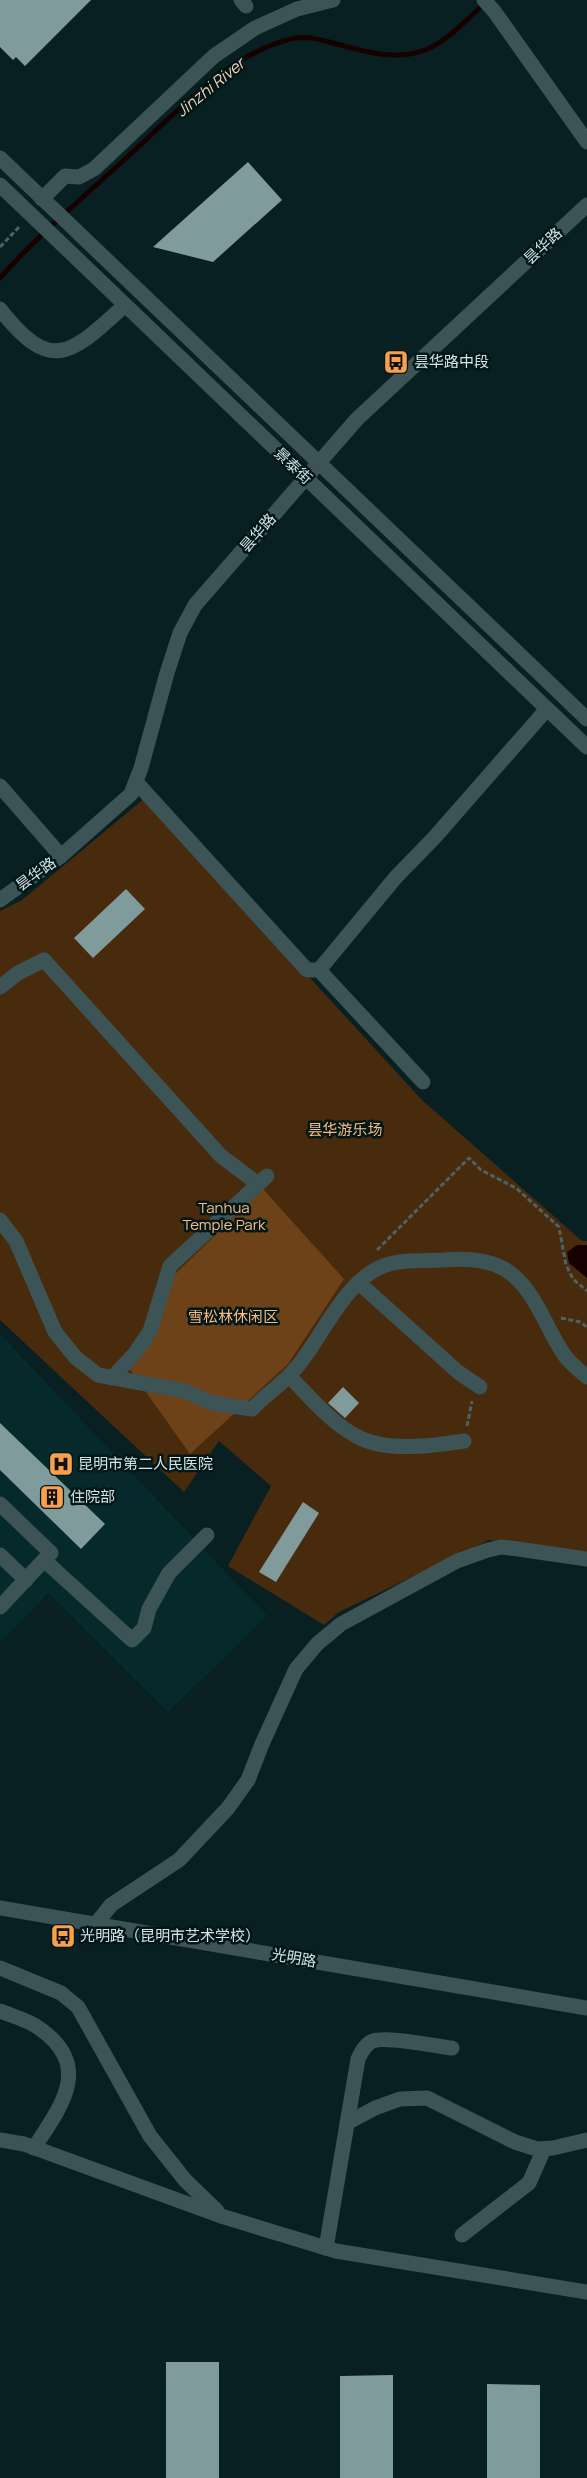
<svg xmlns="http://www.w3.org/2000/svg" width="587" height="2478" viewBox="0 0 587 2478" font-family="Manrope,'Noto Sans SC',sans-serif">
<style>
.built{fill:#062a2c}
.green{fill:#482a0c}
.forest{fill:#6e4218}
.water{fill:#170000}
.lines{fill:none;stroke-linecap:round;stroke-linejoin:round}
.stream{stroke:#170000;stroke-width:5}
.building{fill:#809b9c}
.path{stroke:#4e6264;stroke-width:3;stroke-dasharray:5 2.5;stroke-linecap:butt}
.minor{stroke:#3c5456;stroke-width:15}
.labels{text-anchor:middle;stroke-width:5;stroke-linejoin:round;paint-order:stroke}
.street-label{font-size:15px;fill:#d5e3e4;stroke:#011718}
.poi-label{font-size:15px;fill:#d5e3e4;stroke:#011718;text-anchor:start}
.park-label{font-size:15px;fill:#fdba81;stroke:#011718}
.water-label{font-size:16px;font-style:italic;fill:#f7d4b8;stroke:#011718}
</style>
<rect width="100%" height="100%" fill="#082022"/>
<path class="built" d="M0 1334 267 1616 168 1712 48 1593 0 1643Z"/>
<path class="green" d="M145 798 422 1100 582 1241H587V1555L489 1540 339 1612 324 1625 228 1566 271 1486 219 1441 184 1492 0 1320V911L22 900Z"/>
<path class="forest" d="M263 1189 344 1279 288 1364 190 1454 124 1361 158 1317 170 1279Z"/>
<path class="water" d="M577 1245H587V1278L569 1263 567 1252Z"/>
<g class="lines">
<path class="stream" d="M0 278C37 236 81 199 123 161 165 123 221 63 274 44 281 42 289 39 296 38 307 36 319 39 329 42 362 50 392 62 425 50 448 41 466 20 484 4"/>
</g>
<g class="building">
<path d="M0 0H91L25 66 16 57 13 60 0 47Z"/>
<path d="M248 162 282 200 213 262 153 247Z"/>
<path d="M126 889 145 909 93 958 74 938Z"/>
<path d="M343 1387 359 1403 345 1418 328 1403Z"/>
<path d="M0 1423 105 1524 81 1549 0 1470Z"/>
<path d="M303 1502 319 1513 276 1582 259 1572Z"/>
<rect x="166" y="2362" width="53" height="116"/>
<path d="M393 2375V2478H340V2376Z"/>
<path d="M487 2384 540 2385V2478H487Z"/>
</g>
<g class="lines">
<g class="path">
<path d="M0 247 20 226"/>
<path d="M377 1250 469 1158 481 1170 516 1188 559 1227 566 1265 573 1279 587 1291"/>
<path d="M561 1318 580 1322 587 1327"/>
<path d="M467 1426 472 1401"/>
</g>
<g class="minor">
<path d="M241 0 246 6"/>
<path d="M484 0 494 11 587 142"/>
<path d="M0 158 587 719"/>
<path d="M0 185 587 747"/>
<path d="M42 199 65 176 79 177 94 169 214 56 255 28 297 9 333 0"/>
<path d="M0 309C52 376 72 353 124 306"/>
<path d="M137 783 307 970H319L423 1082"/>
<path d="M0 786 61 856"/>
<path d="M0 900 61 856 131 794 141 768 167 673 180 633 195 605 357 419 587 205"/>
<path d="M319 970 396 877 434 838 547 709"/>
<path d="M0 987 18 973 44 960 221 1156 258 1184"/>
<path d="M0 1220 16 1241 55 1332 76 1358 98 1375 185 1391 212 1403 252 1409C266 1394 283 1384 296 1368 322 1338 344 1281 383 1266 402 1259 424 1261 443 1260 465 1258 491 1259 509 1272 538 1294 545 1328 565 1356 571 1364 580 1371 587 1377"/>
<path d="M359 1283 458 1372 480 1387"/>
<path d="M289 1376C310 1397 331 1423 358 1437 386 1452 433 1446 464 1441"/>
<path d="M112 1378 136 1352 150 1331 170 1266 267 1176"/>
<path d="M0 1504 51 1553 44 1560"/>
<path d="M0 1555 26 1580"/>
<path d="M0 1607 44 1560 132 1640 144 1628 149 1609 169 1573 207 1535"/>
<path d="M0 1908 587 2008"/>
<path d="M96 1924 111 1905 179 1860 228 1808 248 1780 262 1744 296 1669 317 1644 341 1624 457 1561 488 1550 501 1547 518 1549 587 1559"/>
<path d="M0 1968 61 1993 78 2007 150 2136 185 2180 217 2211"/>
<path d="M0 2011C12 2016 28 2020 39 2028 93 2066 62 2105 34 2148"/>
<path d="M347 2123 375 2108 400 2099 427 2098 515 2142 537 2149 553 2148 587 2140"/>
<path d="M0 2140 24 2144 221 2216 336 2251 587 2292"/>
<path d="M462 2235 529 2183 544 2149"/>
<path d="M326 2248 358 2059C361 2053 365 2044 373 2041 385 2036 436 2046 452 2048"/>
</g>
</g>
<defs>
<symbol id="bus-square" viewBox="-11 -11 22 22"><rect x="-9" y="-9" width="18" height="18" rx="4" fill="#f9a04c" stroke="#011718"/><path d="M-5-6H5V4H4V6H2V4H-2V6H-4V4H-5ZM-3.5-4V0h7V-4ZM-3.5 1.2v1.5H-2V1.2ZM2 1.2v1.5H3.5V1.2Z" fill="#111"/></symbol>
<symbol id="hospital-square" viewBox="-11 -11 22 22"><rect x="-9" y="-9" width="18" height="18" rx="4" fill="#f9a04c" stroke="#011718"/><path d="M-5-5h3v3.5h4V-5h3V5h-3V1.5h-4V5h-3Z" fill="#111"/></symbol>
<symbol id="building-square" viewBox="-11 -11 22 22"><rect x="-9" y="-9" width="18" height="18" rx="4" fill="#f9a04c" stroke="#011718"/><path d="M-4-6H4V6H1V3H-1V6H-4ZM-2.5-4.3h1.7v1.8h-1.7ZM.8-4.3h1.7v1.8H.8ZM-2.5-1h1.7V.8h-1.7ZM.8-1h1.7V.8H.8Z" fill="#111"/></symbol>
</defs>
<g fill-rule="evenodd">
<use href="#bus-square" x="382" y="348" width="28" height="28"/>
<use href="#hospital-square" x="47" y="1450" width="28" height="28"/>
<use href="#building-square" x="38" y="1483" width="28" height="28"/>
<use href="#bus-square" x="49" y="1922" width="28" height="28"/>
</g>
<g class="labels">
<g class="street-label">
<text transform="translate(543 246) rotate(-43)" y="5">昙华路</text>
<text transform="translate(293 466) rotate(43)" y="5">景泰街</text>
<text transform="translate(258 533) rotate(-49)" y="5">昙华路</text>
<text transform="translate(36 874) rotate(-36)" y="5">昙华路</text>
<text transform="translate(294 1958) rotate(10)" y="5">光明路</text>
</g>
<g class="poi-label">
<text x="414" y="367">昙华路中段</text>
<text x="78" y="1469">昆明市第二人民医院</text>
<text x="70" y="1502">住院部</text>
<text x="80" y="1941">光明路（昆明市艺术学校）</text>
</g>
<g class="park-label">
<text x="345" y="1135">昙华游乐场</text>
<text x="224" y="1213">Tanhua<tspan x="224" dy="17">Temple Park</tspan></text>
<text x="233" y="1322">雪松林休闲区</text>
</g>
<g class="water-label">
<text transform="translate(210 87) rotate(-39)" y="6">Jinzhi River</text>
</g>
</g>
</svg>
